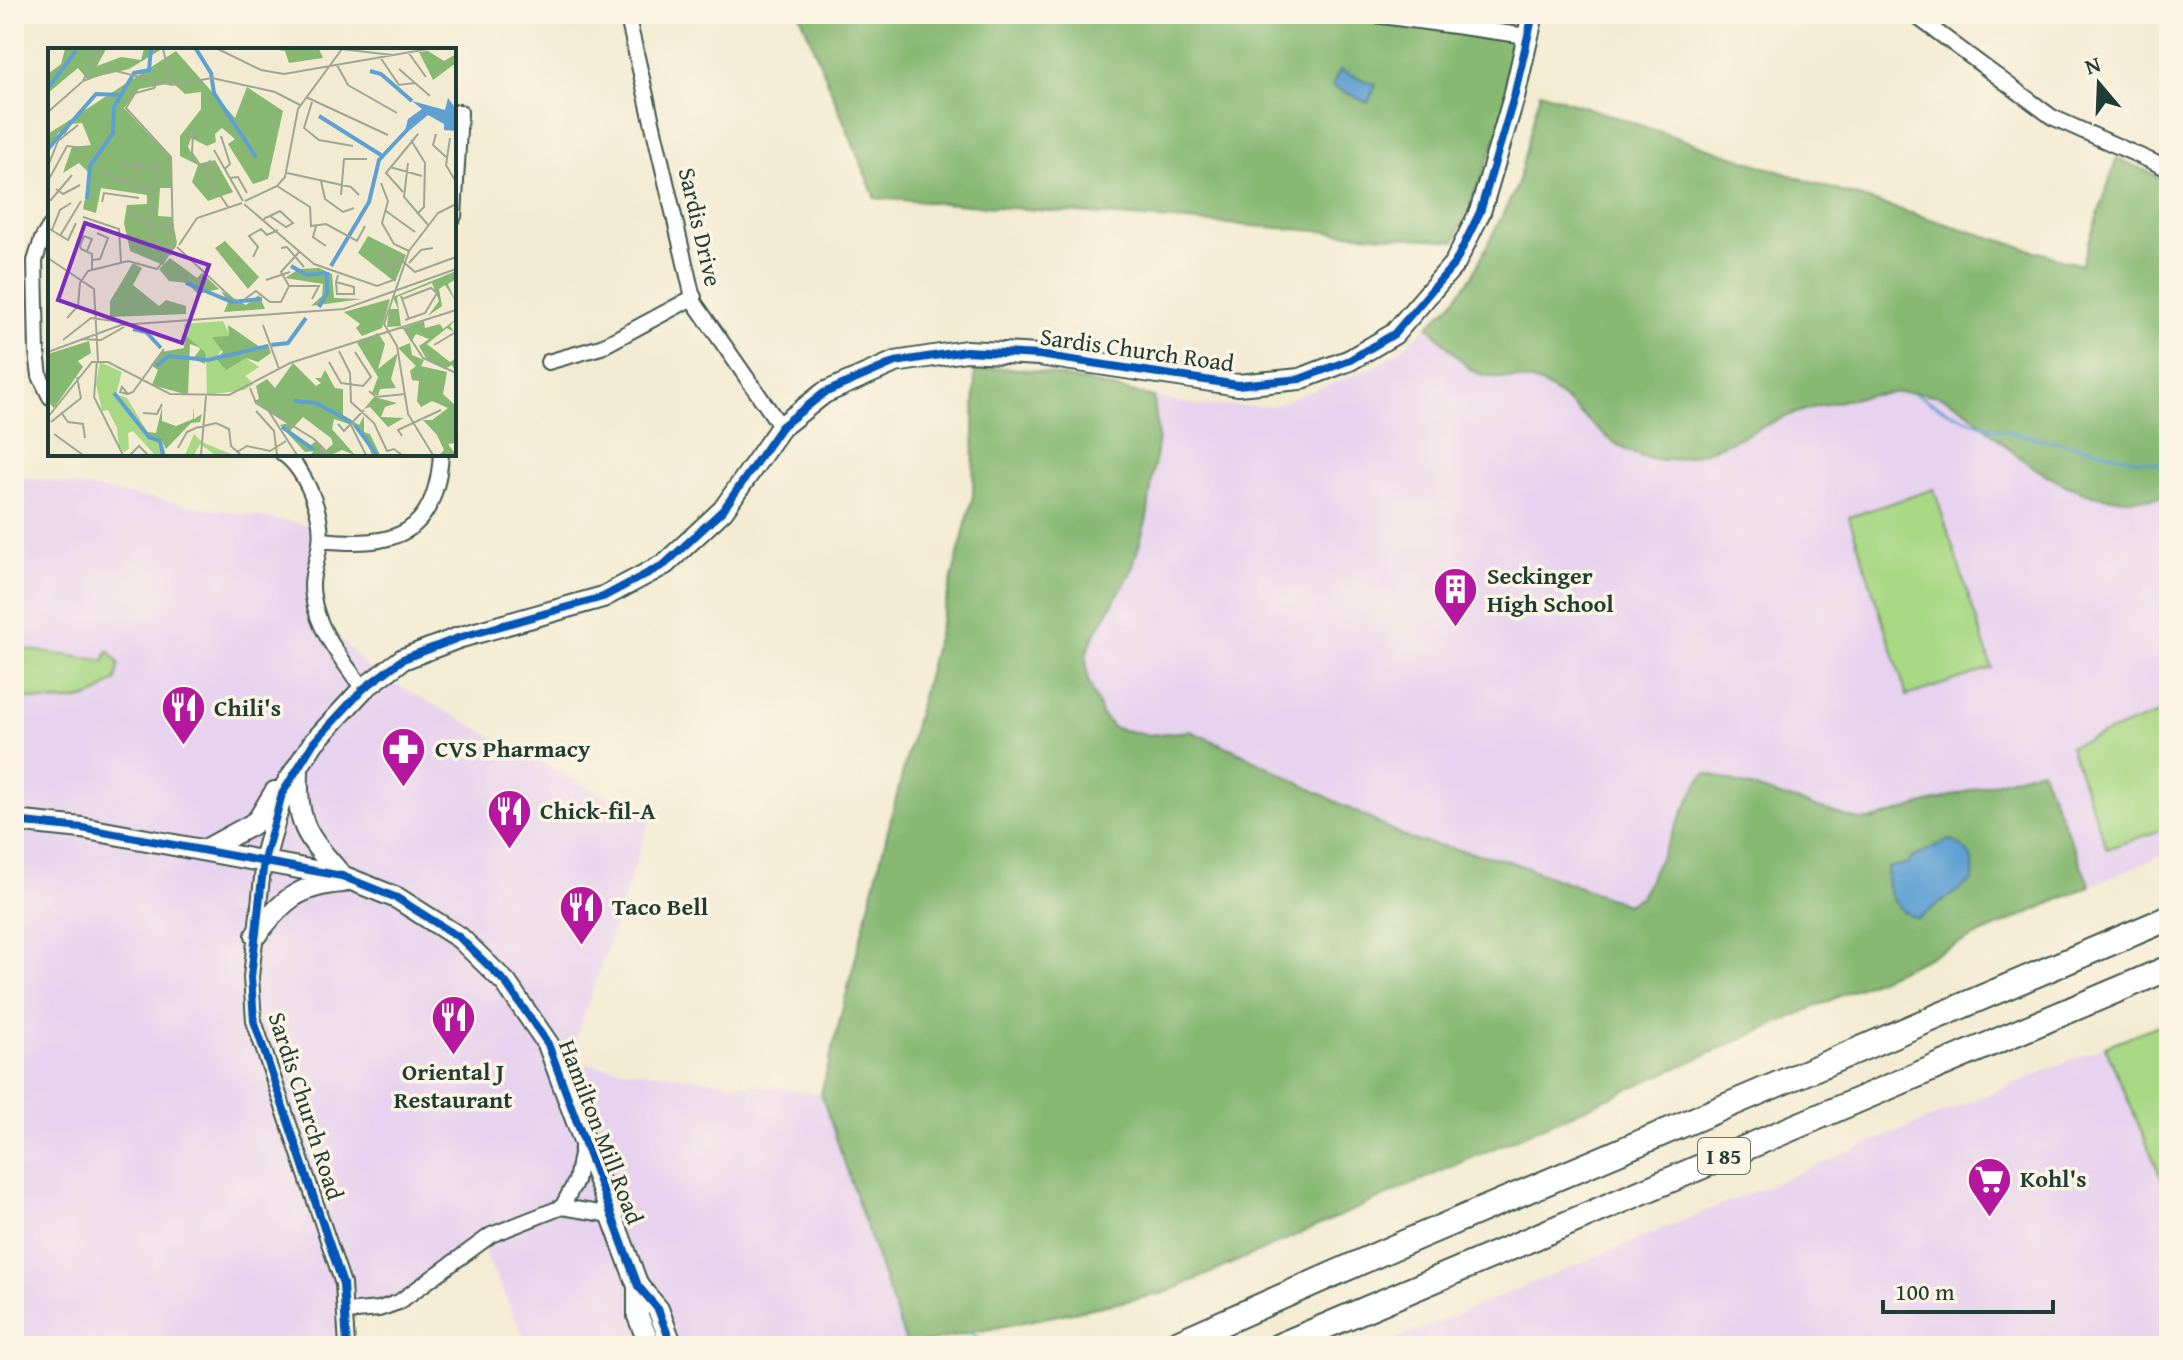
<svg xmlns="http://www.w3.org/2000/svg" width="2183" height="1360" viewBox="0 0 2183 1360" font-family="'Gentium Book Plus',serif">
<style>
.built{fill:#e7d2ef}
.green{fill:#a9d885;stroke:#648a5c;stroke-width:2}
.forest{fill:#86b872;stroke:#527a53;stroke-width:2}
.water{fill:#5fa0d2;stroke:#3f6e83;stroke-width:2}
.lines{fill:none;stroke-linecap:round;stroke-linejoin:round}
.stream{stroke:#5fa0d2;stroke-width:3}
.street-casing{stroke:#3f574c;stroke-width:18}
.secondary-casing{stroke:#3f574c;stroke-width:24}
.highway-casing{stroke:#3f574c;stroke-width:28}
.street{stroke:#fff;stroke-width:14}
.secondary{stroke:#fff;stroke-width:20}
.highway{stroke:#fff;stroke-width:24}
.cycleway-casing{stroke:#fcf5e5;stroke-width:13}
.cycleway{stroke:#0057b8;stroke-width:8}
.labels{text-anchor:middle;stroke-width:7;stroke-linejoin:round;paint-order:stroke}
.shield{fill:#fcf5e5;stroke:#617469;stroke-width:2}
.shield-label{font-size:22px;font-weight:bold;fill:#1f3d34}
.street-label{font-size:24px;fill:#1f3d34;stroke:#fcf5e5}
.poi-label{font-size:24px;font-weight:bold;fill:#1f3d34;stroke:#fcf5e5;text-anchor:start}
.inset-river{fill:none;stroke:#5fa0d2;stroke-width:4}
.inset-road{fill:none;stroke:#9ea592;stroke-width:2}
.view{fill:#7b2cbf;fill-opacity:0.15;stroke:#7b2cbf;stroke-width:4}
.inset-edge{fill:none;stroke:#1f3d34;stroke-width:4}
</style>
<rect width="100%" height="100%" fill="#fcf5e5"/>
<filter id="ink" filterUnits="userSpaceOnUse"><feTurbulence type="fractalNoise" baseFrequency=".0125" numOctaves="2"/><feDisplacementMap in="SourceGraphic" scale="16" xChannelSelector="R" yChannelSelector="G"/><feConvolveMatrix kernelMatrix="1 2 1 2 8 2 1 2 1" color-interpolation-filters="sRGB"/></filter>
<filter id="wash" filterUnits="userSpaceOnUse"><feTurbulence type="fractalNoise" baseFrequency=".006" numOctaves="4" result="noise"/><feDisplacementMap in="SourceGraphic" scale="32" xChannelSelector="R" yChannelSelector="G"/><feGaussianBlur stdDeviation="1.8" result="paint"/><feColorMatrix in="noise" values="0 0 0 0 0 0 0 0 0 0 0 0 0 0 0 0 0 1.4 0 .05"/><feComposite in="paint" operator="in"/></filter>
<g filter="url(#wash)">
<rect width="100%" height="100%" fill="#f3ebd1"/>
<g class="built">
<path d="M1428 326 1475 372 1540 384 1580 413 1610 442 1678 459 1726 445 1776 421 1831 402 1887 394 1936 395 1965 409 2011 450 2109 498H2169V852L2090 886 2041 769 1872 820H1858L1699 781 1640 897 1626 904 1506 860 1409 839 1310 786 1190 731 1148 735 1113 728 1102 715 1088 680 1086 655 1154 479 1158 437 1154 397 1199 406H1272L1373 368 1401 349Z"/>
<path d="M14 475 325 528 311 554 327 624 371 671 650 821 568 1062 821 1094 907 1346H528L476 1234 414 1292 348 1310V1346H14Z"/>
<path d="M2105 1046 2169 1196V1346H1388L1402 1337Z"/>
</g>
<g class="green">
<path d="M1934 489 1992 668 1907 696 1849 517Z"/>
<path d="M20 639 23 640 22 649 105 661 107 652H110L119 664 116 680C107 684 103 691 95 695 74 704 47 702 25 698L18 751 14 755V640Z"/>
<path d="M2169 710V827L2107 849 2070 746Z"/>
<path d="M2169 1021V1196L2105 1046Z"/>
</g>
<g class="forest">
<path d="M800 14H1521L1515 92 1455 241 875 198Z"/>
<path d="M1540 92 1832 189 2081 265 2117 158 2169 181V498C2149 498 2128 500 2109 498 2072 493 2035 471 2007 447 1986 429 1963 400 1934 395 1891 386 1815 404 1775 421 1738 437 1684 470 1643 457 1601 444 1579 403 1541 384 1521 375 1495 381 1475 372 1465 368 1438 335 1428 326L1452 303 1472 276 1517 186Z"/>
<path d="M1011 368 1036 371 1154 397 1158 437 1147 518 1131 572 1093 637 1086 655 1088 680 1102 715 1114 728 1148 735 1190 731 1237 751 1409 839 1506 860 1626 904 1640 897 1699 781 1706 773 1858 820H1872L2041 769 2090 886 1165 1293 907 1346 821 1094 973 496 975 369Z"/>
</g>
<g class="water">
<path d="M1340 70 1376 85 1368 103 1332 86Z"/>
<path d="M1952 840C1970 850 1975 860 1973 880L1917 919C1896 910 1884 892 1888 868L1909 863 1912 858C1925 853 1936 843 1952 840Z"/>
</g>
<g class="lines">
<g class="stream">
<path d="M1916 394C1974 429 2009 432 2073 445 2105 451 2136 462 2169 465"/>
<path d="M970 1333 992 1346"/>
</g>
</g>
</g>
<g filter="url(#ink)">
<g class="lines">
<defs>
<g id="street">
<path d="M627 14 694 302 781 427"/>
<path d="M1368 14 1527 36"/>
<path d="M1913 14 2052 117 2169 169"/>
<path d="M454 112H460L454 216"/>
<path d="M50 226 42 239 35 261 37 352 40 376 50 397"/>
<path d="M548 362 601 347 694 297"/>
<path d="M283 454C305 469 324 515 320 542 318 562 309 576 313 597 318 632 343 660 363 689"/>
<path d="M321 540C395 548 436 535 441 454"/>
<path d="M264 860 251 977 254 1021 343 1284 347 1346"/>
<path d="M562 1207 576 1181 583 1143"/>
<path d="M345 1312 379 1309 399 1302 491 1235 562 1207 611 1215"/>
</g>
<g id="secondary">
<path d="M298 771C296 826 307 836 342 876"/>
<path d="M14 821 82 828 342 876 397 898 460 938 506 983 548 1044 638 1286V1316L650 1346"/>
<path d="M205 850 251 825 258 820 275 792"/>
<path d="M264 860 282 794 288 782 314 742 363 689 403 659 458 638 603 597 665 564 723 510 781 427 824 393 895 362 966 351 1039 355 1238 385 1300 379 1350 360 1394 334 1455 263 1480 212 1514 97 1533 14"/>
<path d="M256 935C282 901 298 885 343 882"/>
<path d="M638 1286 658 1309 672 1346"/>
</g>
<g id="highway">
<path d="M1170 1346 1406 1242 2169 918"/>
<path d="M1279 1346 2169 968"/>
</g>
</defs>
<use href="#street" class="street-casing"/>
<use href="#secondary" class="secondary-casing"/>
<use href="#highway" class="highway-casing"/>
<use href="#street" class="street"/>
<use href="#secondary" class="secondary"/>
<use href="#highway" class="highway"/>
<defs>
<g id="cycleway">
<path d="M14 821 82 828 342 876 397 898 460 938 506 983 548 1044 638 1286 658 1309 672 1346"/>
<path d="M347 1346 343 1284 254 1021 251 977 264 860 282 794 314 742 363 689 403 659 458 638 603 597 665 564 723 510 781 427 824 393 895 362 966 351 1039 355 1238 385 1300 379 1350 360 1394 334 1455 263 1480 212 1514 97 1533 14"/>
</g>
</defs>
<use href="#cycleway" class="cycleway-casing"/>
<use href="#cycleway" class="cycleway"/>
</g>
</g>
<defs>
<symbol id="building-pin" viewBox="-11 -11 22 30"><path d="M0 17L-7.5 6A9.5 9.5 0 1 1 7.5 6Z" fill="#b5179e" stroke="#fcf5e5"/><path d="M-4-6H4V6H1V3H-1V6H-4ZM-2.5-4.3h1.7v1.8h-1.7ZM.8-4.3h1.7v1.8H.8ZM-2.5-1h1.7V.8h-1.7ZM.8-1h1.7V.8H.8Z" fill="#fff"/></symbol>
<symbol id="restaurant-pin" viewBox="-11 -11 22 30"><path d="M0 17L-7.5 6A9.5 9.5 0 1 1 7.5 6Z" fill="#b5179e" stroke="#fcf5e5"/><path d="M-5-6h1v4h1v-4h1v4h1v-4h1v5L-1.5 .5V6h-2V.5L-5-1ZM5-6V6H3V1.5H1.5Q1.5-4 5-6Z" fill="#fff"/></symbol>
<symbol id="pharmacy-pin" viewBox="-11 -11 22 30"><path d="M0 17L-7.5 6A9.5 9.5 0 1 1 7.5 6Z" fill="#b5179e" stroke="#fcf5e5"/><path d="M-2-6h4v4h4v4h-4v4h-4v-4h-4v-4h4Z" fill="#fff"/></symbol>
<symbol id="supermarket-pin" viewBox="-11 -11 22 30"><path d="M0 17L-7.5 6A9.5 9.5 0 1 1 7.5 6Z" fill="#b5179e" stroke="#fcf5e5"/><path d="M-6-5.5h2.5l.6 2H6L4.5 2H-2.5L-4.4-4H-6ZM-1.5 3.2a1.3 1.3 0 1 0 .1 0ZM3 3.2a1.3 1.3 0 1 0 .1 0Z" fill="#fff"/></symbol>
</defs>
<g fill-rule="evenodd">
<use href="#building-pin" x="1430" y="564" width="51" height="69"/>
<use href="#restaurant-pin" x="158" y="682" width="51" height="69"/>
<use href="#pharmacy-pin" x="378" y="724" width="51" height="69"/>
<use href="#restaurant-pin" x="484" y="786" width="51" height="69"/>
<use href="#restaurant-pin" x="556" y="882" width="51" height="69"/>
<use href="#restaurant-pin" x="428" y="992" width="51" height="69"/>
<use href="#supermarket-pin" x="1964" y="1154" width="51" height="69"/>
</g>
<g class="labels">
<rect class="shield" x="1698" y="1138" width="52" height="36" rx="6"/>
<g class="shield-label">
<text x="1724" y="1164">I 85</text>
</g>
<g class="street-label">
<text transform="translate(700 227) rotate(77)" y="8">Sardis Drive</text>
<text transform="translate(1137 350) rotate(8)" y="8">Sardis Church Road</text>
<text transform="translate(306 1106) rotate(72)" y="8">Sardis Church Road</text>
<text transform="translate(601 1132) rotate(69)" y="8">Hamilton Mill Road</text>
</g>
<g class="poi-label">
<text x="1487" y="584">Seckinger<tspan x="1487" dy="28">High School</tspan></text>
<text x="214" y="716">Chili's</text>
<text x="435" y="757">CVS Pharmacy</text>
<text x="540" y="819">Chick-fil-A</text>
<text x="612" y="915">Taco Bell</text>
<text x="453" y="1080" text-anchor="middle">Oriental J<tspan x="453" dy="28">Restaurant</tspan></text>
<text x="2020" y="1187">Kohl's</text>
</g>
</g>
<g transform="translate(48 48)">
<rect width="408" height="408" fill="#f3ebd1"/>
<path d="M175 273 182 288 169 309 198 310 211 319 197 328 206 336 196 342 159 347 158 307 137 287 136 276ZM52 314 74 324 68 346 79 350 102 388 114 393 118 407H107L85 383 80 385 81 401 76 404 71 399 69 380 60 362 54 363 48 336ZM146 386 154 394 185 407H167L152 396 146 407H137Z" fill="#a9d885"/>
<path d="M17 1H58L49 18 73 9 93 12 96 1H114L81 21 39 31 30 20 0 45V26L13 16ZM224 1H271L275 10 241 15 237 3ZM128 3 187 70 199 39 235 63 220 131 205 136 180 96 187 91 174 80 167 86 168 94 159 98 143 90 140 99 150 116 167 112 185 144 160 153 144 134 150 117 132 108V88L153 61V44L137 46 125 35 91 41 76 60 123 110V140H112L110 168 124 169 129 195 115 217 82 203 76 175 79 157 99 156V147L53 140 48 165 35 161 42 126 31 115 15 125 24 99 43 97 34 75 23 76 17 87 11 84 0 103V86ZM380 3 396 13 408 6V15L385 32 371 4ZM320 188 358 207 347 234 310 205ZM177 193 211 229 200 241 167 200ZM122 210 149 230 154 225 171 241 150 246 139 235 121 233 111 221ZM85 215 94 220 85 237 111 258 118 252 138 258V266L62 269V253ZM271 220 284 226 286 250 314 251 263 258 274 248 275 236 237 230 251 221ZM408 223V231L400 236 408 254 397 237 391 241 394 258 380 268 391 253 384 235 349 249 353 278 339 279 341 261H350L345 249ZM173 243 198 257 211 247 217 261 176 264 180 254ZM342 251 334 280 314 288 308 280 312 276 296 264ZM408 271 402 278 406 284 399 280 379 296 402 314 408 310V324L404 317 397 321 379 312 371 298 381 291 368 286 363 294 356 280 376 273 377 280 392 276 395 281ZM180 277 212 299 220 296 223 305 210 314 198 310 178 322 168 310 175 304 164 289 181 288ZM330 285 337 296 330 321 350 305 343 331 348 340 332 341 330 348 324 345 330 329 309 295ZM137 287 156 303 158 307 157 316 145 311 153 300 142 296 140 347 104 337 110 322 103 317 113 304 136 300ZM41 293 43 305 30 313 35 319 6 360 0 354V306ZM362 295 364 307 376 312 373 318 399 324 395 346 408 358V395L400 396 408 407H391L396 402 389 387 375 372H384L400 360 384 353 373 359 369 353 371 333 364 332 362 323 368 318 350 300ZM245 315 268 338 273 335 267 330H273L277 322 287 340 295 341V367L311 377 316 368V384L322 386 332 407H324L312 380 286 371 284 381 307 407 294 402 283 407 278 402 285 396 283 390 255 369 242 383 263 397 268 393 280 407H262L266 403 257 404 232 377 241 375 206 353 211 351 208 338 219 331 227 340ZM326 349 349 355 337 359 333 369 356 370 340 379 322 359 316 361ZM146 358V371L154 366 152 374 143 375 118 401 114 393 102 388 100 384 108 385 114 359V373L128 378 145 371Z" fill="#86b872"/>
<path d="M400 50 408 61V83L396 82V76L380 67 356 87 360 71 374 61 364 53 397 62Z" fill="#5fa0d2"/>
<path class="inset-river" d="M148 1 163 25 166 45 208 109M322 23 333 26 364 53M0 40 28 3M271 68 333 107M0 101 48 46 72 47M39 151 42 118 65 85 66 59 86 25 101 22 103 1M243 218 259 227 278 225M283 218 321 154 331 112 359 82M138 235 184 254 214 251M271 259 279 245V224M85 281 98 284 113 300M223 297 240 295 258 270M108 318 121 308 160 312 220 298M66 345 101 389 112 393 115 407M246 353 268 355 303 374M307 377 329 407M234 379 266 402"/>
<path class="inset-road" d="M115 1 124 37M170 1 213 22 236 26 380 1M293 1 344 7M360 4 378 29M332 9 351 37 367 35M289 17 300 37 349 65M351 21 382 48M35 33 51 1M111 33 106 40 87 45 78 60 123 109 125 190M258 49 340 87M264 54 256 80 271 92 305 98M0 64 35 33 64 22 124 37 164 30 227 44 252 57M145 82 144 105 180 159M388 86 385 97 398 109M173 88 182 116 177 121M402 90 398 117 408 134M363 92 377 115 376 159 369 166M166 102 195 153M360 115 356 149 381 178M72 117 114 121M0 118 10 93 30 77M153 119 162 113 166 123 167 119M342 119 374 128M107 121 101 187 123 207M52 123 105 145M239 125 303 139 311 147M181 130 190 129 199 145M0 133 19 98 36 100M273 133 277 151 295 164 306 160M333 135 340 153 334 175 346 196 361 203M229 138 262 159 263 178 278 176 309 193 317 178M86 140 91 112M8 141 15 146 32 137M355 144 338 125 370 86M293 147 296 111H319M2 153 24 127M197 153 229 138 237 129 250 61 294 1M54 154 56 145 91 150M196 156 266 216 329 238 348 231M103 163 81 166 97 175 123 178M338 163 367 184M35 169 71 181 73 214M215 173 217 170 222 168 232 163 245 175 238 179 222 168M115 177 121 192 117 204M268 178 265 189 278 198M0 180 20 192 28 175M4 182 12 162 23 155M12 188 33 153M131 197 149 170 194 155M129 199 187 253M233 200 239 199 256 219M330 201 343 222 351 210 367 224 408 209M39 203 44 191 36 188 32 198 33 201 44 206V221M252 203 233 224 241 238H271L264 251M205 209 210 199 201 188 213 181 219 187 230 182M0 210 46 241 50 313M44 212 52 211 60 190 49 185M361 215 373 202 385 200M218 232 242 224M288 234 306 239V246H289L288 234 290 227M353 248 361 271M197 251 208 243 222 254H233L241 238M354 251 383 240 389 245 377 265 357 272M19 270 30 258 32 235 40 223 80 213 109 221 128 197M215 277 231 321M355 279 375 310 408 325M33 291 53 292 76 279M15 292 43 270 73 274M386 297 408 284M291 303 302 325 303 354 326 375 339 403 346 401 354 407M0 304 73 277 296 261 408 221M49 313 46 349 75 407M281 314 293 335 315 338 323 329 307 304M202 340 208 355 266 391 282 407M321 343 328 349 357 346M80 346 74 339 72 344 79 346H80L85 344 116 301M220 362 249 407M208 363 226 383 229 407M13 364 20 374 35 376 37 390M95 365 109 366 114 356 112 360M0 369 44 314H60L122 346 181 347 242 315 408 262M3 374 33 350 29 329M290 376 296 383 316 362M303 377 318 407M148 380 168 375 181 381 183 398 193 407M6 386 35 407M354 388 350 382 393 362M130 400 139 384 150 379M189 404 199 398 222 403 238 393M82 407 91 398 100 407M153 407 158 348M385 407 360 366 349 298 336 276 361 203 390 165 408 156"/>
<path class="view" d="M37 175 161 217 134 295 10 252Z"/>
<rect width="408" height="408" class="inset-edge"/>
</g>
<rect width="2183" height="1360" fill="none" stroke="#fcf5e5" stroke-width="48"/>
<g transform="translate(2099 84) rotate(341)" stroke="#fcf5e5" stroke-width="6" paint-order="stroke">
<path d="M0-6L14 30L0 20L-14 30Z" fill="#1f3d34"/>
<text y="-12" font-size="22" font-weight="bold" text-anchor="middle" fill="#1f3d34">N</text>
</g>
<path d="M1883 1300v12h170v-12" fill="none" stroke="#1f3d34" stroke-width="4"/>
<text x="1895" y="1300" font-size="24" fill="#1f3d34" stroke="#fcf5e5" stroke-width="6" paint-order="stroke">100 m</text>
</svg>
